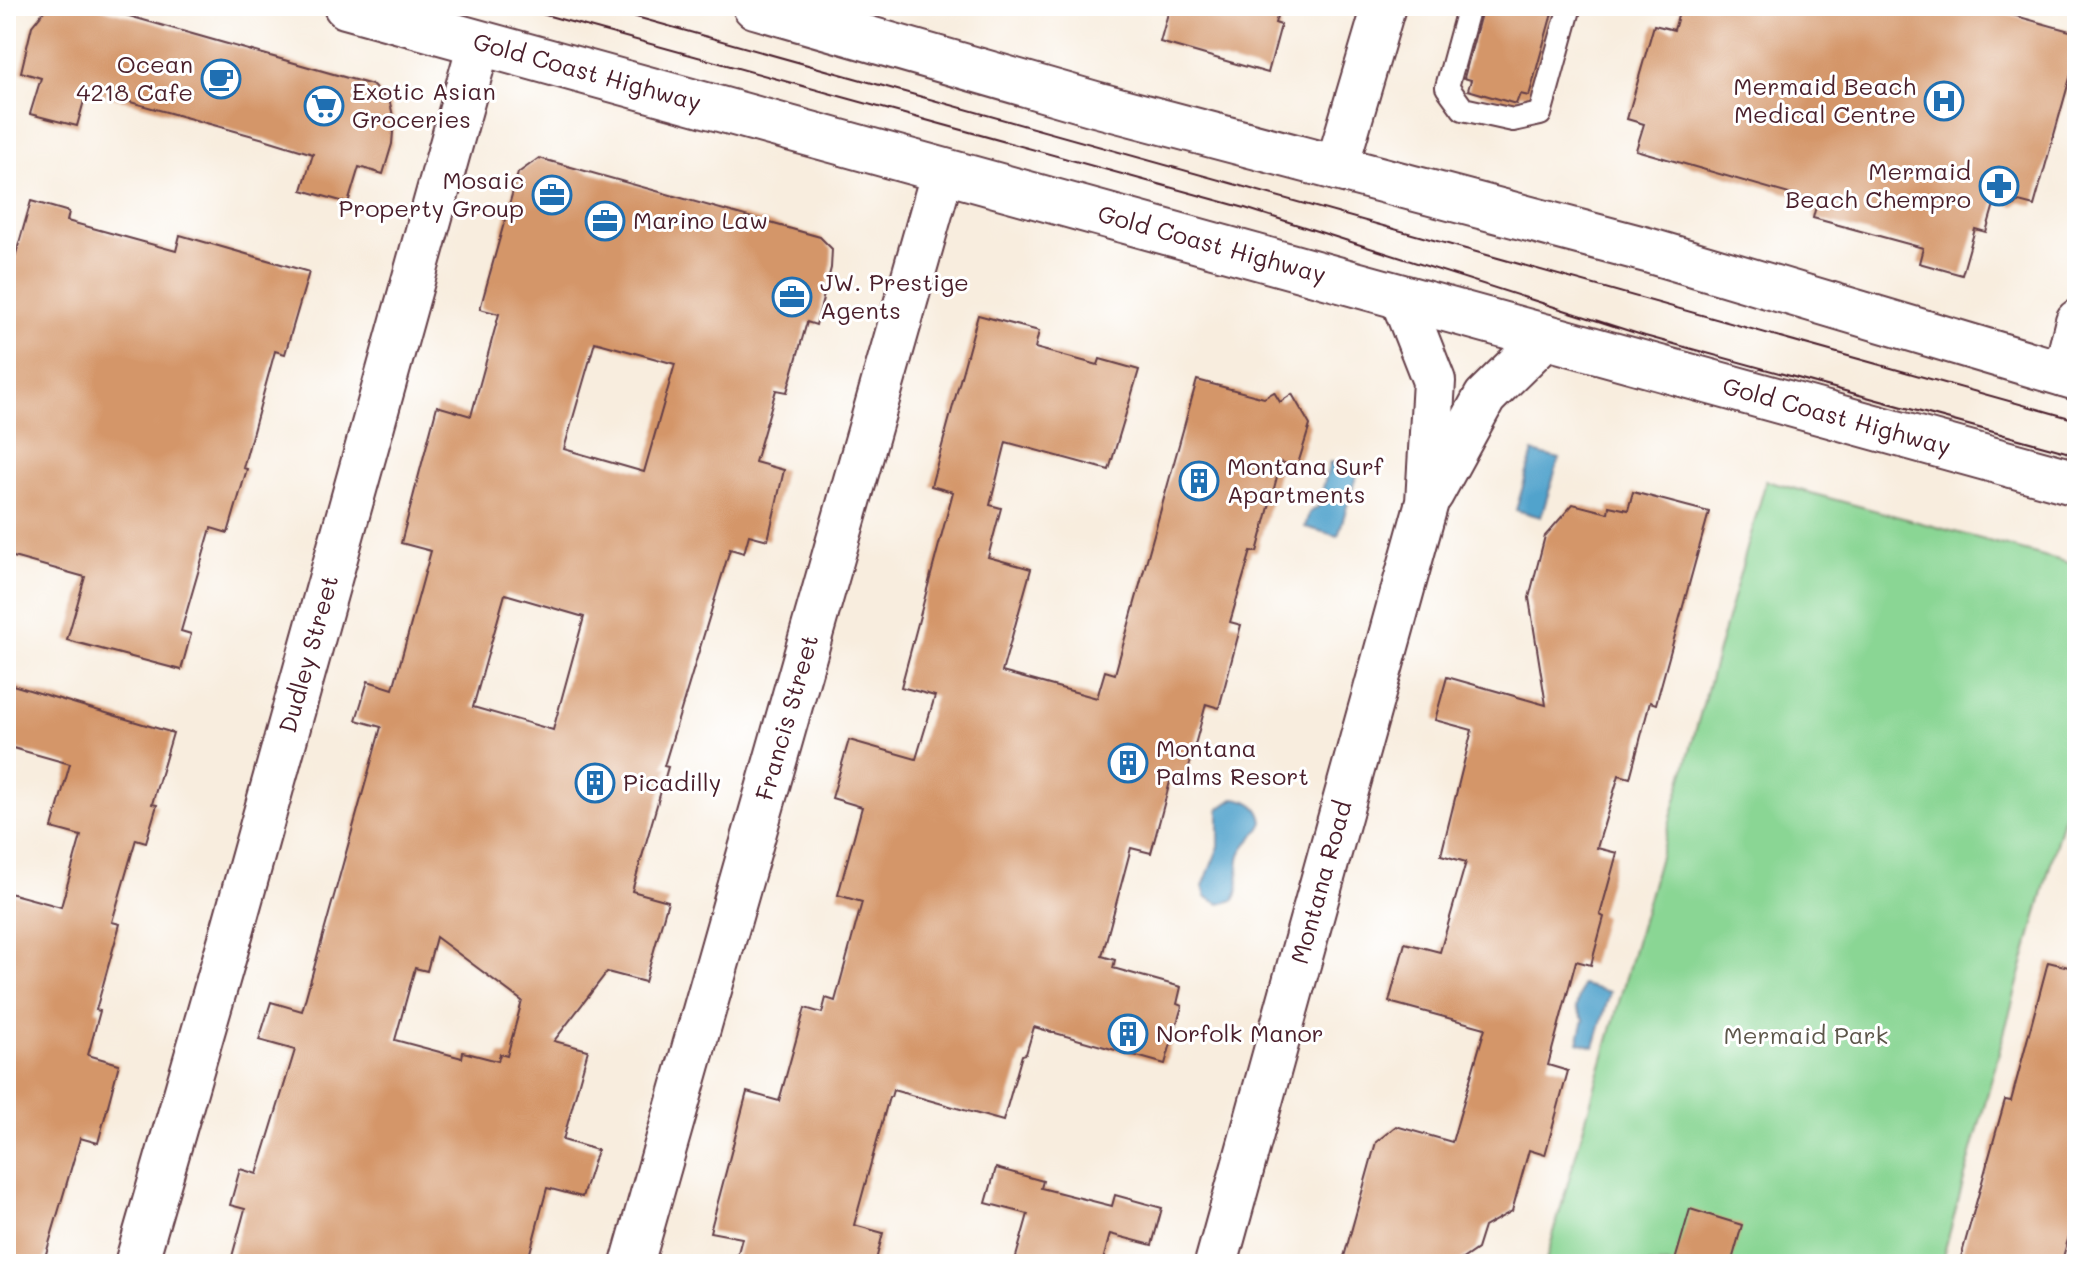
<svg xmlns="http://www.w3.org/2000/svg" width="2083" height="1270" viewBox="0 0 2083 1270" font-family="Mali,sans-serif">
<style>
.green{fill:#8ad694;stroke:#6a7a60;stroke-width:2}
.water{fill:#51a3cc;stroke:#4e617c;stroke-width:2}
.building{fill:#d49669;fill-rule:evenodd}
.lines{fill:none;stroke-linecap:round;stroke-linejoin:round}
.lane-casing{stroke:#643e46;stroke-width:26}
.street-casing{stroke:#643e46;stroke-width:46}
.highway-casing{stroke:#643e46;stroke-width:48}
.lane{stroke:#fff;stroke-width:22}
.street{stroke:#fff;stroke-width:42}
.highway{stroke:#fff;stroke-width:44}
.tram{stroke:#4a1f2b;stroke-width:2}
.labels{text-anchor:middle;stroke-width:6;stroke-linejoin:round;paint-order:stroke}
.poi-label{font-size:24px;fill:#4a1f2b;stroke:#fff;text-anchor:start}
.street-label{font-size:24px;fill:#4a1f2b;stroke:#fff}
.park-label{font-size:24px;fill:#5d564a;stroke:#fff}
</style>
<rect width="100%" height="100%" fill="#fff"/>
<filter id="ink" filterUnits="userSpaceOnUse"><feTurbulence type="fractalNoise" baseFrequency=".0125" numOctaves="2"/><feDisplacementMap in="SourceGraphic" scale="16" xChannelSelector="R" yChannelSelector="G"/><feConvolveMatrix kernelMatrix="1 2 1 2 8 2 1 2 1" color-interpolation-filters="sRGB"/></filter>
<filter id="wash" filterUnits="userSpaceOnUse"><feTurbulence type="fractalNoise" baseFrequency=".006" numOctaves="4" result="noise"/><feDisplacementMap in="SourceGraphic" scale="32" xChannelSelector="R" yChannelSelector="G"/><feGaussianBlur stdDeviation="1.8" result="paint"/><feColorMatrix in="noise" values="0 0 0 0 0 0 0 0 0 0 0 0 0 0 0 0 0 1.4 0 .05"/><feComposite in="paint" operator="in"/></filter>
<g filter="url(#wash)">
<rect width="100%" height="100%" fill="#f8edde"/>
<path class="green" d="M1766 481 2077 565V767L1941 1264H1545Z"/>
<g class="water">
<path d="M1533 452 1559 459 1541 517 1516 510Z"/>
<path d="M1330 462 1358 470 1338 536 1305 527 1309 513 1318 507Z"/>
<path d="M1235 798C1250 800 1261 806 1263 822 1258 836 1245 841 1240 855 1235 871 1243 887 1234 900L1220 904 1206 897 1203 886 1219 846V809Z"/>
<path d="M1582 985 1610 992 1594 1047 1578 1042 1584 1020 1576 1008Z"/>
</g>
<g id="blocks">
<g class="building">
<path d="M48 6H94L372 85 390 103 394 120 392 144 383 174 359 167 348 203 302 190 313 154 264 139 87 90 77 126 30 114 41 78 21 72 32 26Z"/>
<path d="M1170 6H1280L1275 23 1281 25 1268 73 1160 42Z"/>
<path d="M1483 6H1554L1529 96 1520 94 1516 104 1468 90 1471 80 1464 78Z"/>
<path d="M1681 6H1980L2077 33V53L2034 206 2019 202 2015 206 1995 201 1986 232 1975 229 1962 275 1919 263 1923 248 1813 218 1817 202 1636 150 1644 124 1627 119 1654 25 1674 30Z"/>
<path d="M539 158 820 237 832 249 831 268 816 325 807 322 787 392 776 390 755 462 784 470 768 540 749 535 744 553 730 549 664 766 668 767 632 891 668 901 645 982 607 972 554 1041 588 1050 563 1140 597 1150 582 1197 547 1188 527 1264H230L245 1209 230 1205 240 1169 257 1174 295 1050 259 1040 271 1002 302 1011 381 727 356 720 368 681 393 689 431 551 401 543 437 406 471 416 499 314 480 309 518 173ZM595 342 675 364 644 472 564 449ZM505 594 584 617 553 730 473 707ZM436 937 522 1001 507 1056 500 1054 498 1061 463 1052 462 1058 395 1040 415 968 427 971Z"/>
<path d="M31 201 69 212 67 221 176 251 180 235 309 272 285 354 275 351 243 468 247 469 228 533 211 528 181 631 191 634 181 670 67 640 85 577 6 555V289Z"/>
<path d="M978 315 1039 331 1035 348 1098 365 1100 359 1139 370 1109 470 1006 442 990 505 1001 508 988 557 1031 569 1002 672 1097 698 1105 671 1115 674 1197 380 1264 398 1274 392 1280 402 1292 394 1310 425 1297 467 1281 462 1257 552 1251 551 1230 622 1241 625 1219 708 1206 704 1185 782 1171 778 1151 853 1131 848 1102 956 1115 960 1113 968 1181 987 1177 1004 1182 1006 1165 1064 1034 1027 1026 1054 1022 1055 1003 1121 893 1090 891 1097H889L854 1225 883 1233 875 1264H735L742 1238 710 1232 747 1092 779 1101 805 1008 822 1013 826 998 835 1001 862 902 838 895 862 807 832 798 849 740 916 759 935 696 901 687 953 492 931 486Z"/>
<path d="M1633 492 1709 512 1656 704 1650 702 1630 778 1619 775 1597 848 1617 853 1600 915 1604 917 1591 965 1576 961 1548 1065 1568 1071 1545 1155 1529 1150 1512 1211 1484 1227 1477 1249 1455 1264H1342L1376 1142 1396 1126 1452 1142 1485 1028 1389 1002 1405 943 1440 952 1466 862 1441 855 1472 730 1435 720 1447 677 1546 705 1529 598 1545 536 1573 504 1608 513 1609 506 1628 510Z"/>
<path d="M6 683 173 733 152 804 157 805 146 842 136 839 112 922 120 924 96 1010 100 1011 88 1055 119 1064 98 1143 80 1138 43 1264 6 1255V892L61 907 81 836 52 828 70 764 6 746Z"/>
<path d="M2048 962 2077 969V1208L2061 1264H1959L2005 1100 2011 1101Z"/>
<path d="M996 1168 1043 1181 1041 1188 1112 1206 1115 1195 1162 1208 1152 1245 1110 1234 1102 1264H1014L1028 1214 986 1203Z"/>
<path d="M1690 1209 1742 1225 1731 1264H1674Z"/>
</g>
</g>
</g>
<g filter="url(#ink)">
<use href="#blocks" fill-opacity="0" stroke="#643e46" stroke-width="2"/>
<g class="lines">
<defs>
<path id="lane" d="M1469 6 1447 87 1463 109 1513 120 1540 114 1570 6"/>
<g id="street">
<path d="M1336 169 1384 6"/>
<path d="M2064 375 2077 321"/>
<path d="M1432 494 1485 397 1547 336"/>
<path id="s1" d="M136 1264 231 935 479 44"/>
<path id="s2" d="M632 1264 943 171"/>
<path id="s3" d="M1216 1264 1427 502 1434 381 1401 297"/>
</g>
<g id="highway">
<path id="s4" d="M346 6 2077 483"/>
<path d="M755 6 1095 104 1647 250 2077 378"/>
</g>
</defs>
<use href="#lane" class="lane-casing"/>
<use href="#street" class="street-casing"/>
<use href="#highway" class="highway-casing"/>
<use href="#lane" class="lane"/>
<use href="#street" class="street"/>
<use href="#highway" class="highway"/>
<g class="tram">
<path d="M513 6 1245 208 1645 336 2077 455"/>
<path d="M597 6 2077 420"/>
</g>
</g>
</g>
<defs>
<symbol id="cafe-ring" viewBox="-11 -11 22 22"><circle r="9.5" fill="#fff" stroke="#1f6fb2" stroke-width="1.5"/><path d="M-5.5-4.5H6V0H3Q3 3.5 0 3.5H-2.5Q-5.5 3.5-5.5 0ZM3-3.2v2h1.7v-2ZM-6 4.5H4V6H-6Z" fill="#1f6fb2"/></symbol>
<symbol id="hospital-ring" viewBox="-11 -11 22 22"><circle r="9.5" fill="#fff" stroke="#1f6fb2" stroke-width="1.5"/><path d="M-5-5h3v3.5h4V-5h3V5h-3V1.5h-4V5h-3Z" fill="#1f6fb2"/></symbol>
<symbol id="supermarket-ring" viewBox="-11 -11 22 22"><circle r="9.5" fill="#fff" stroke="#1f6fb2" stroke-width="1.5"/><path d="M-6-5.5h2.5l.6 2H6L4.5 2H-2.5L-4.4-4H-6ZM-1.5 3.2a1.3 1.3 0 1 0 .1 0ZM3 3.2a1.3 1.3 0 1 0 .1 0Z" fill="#1f6fb2"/></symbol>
<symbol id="pharmacy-ring" viewBox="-11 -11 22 22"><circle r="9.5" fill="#fff" stroke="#1f6fb2" stroke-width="1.5"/><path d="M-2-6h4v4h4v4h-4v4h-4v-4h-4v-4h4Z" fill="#1f6fb2"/></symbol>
<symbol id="office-ring" viewBox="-11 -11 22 22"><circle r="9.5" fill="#fff" stroke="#1f6fb2" stroke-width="1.5"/><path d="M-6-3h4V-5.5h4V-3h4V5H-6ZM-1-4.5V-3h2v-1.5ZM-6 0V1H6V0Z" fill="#1f6fb2"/></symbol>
<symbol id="building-ring" viewBox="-11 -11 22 22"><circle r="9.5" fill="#fff" stroke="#1f6fb2" stroke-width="1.5"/><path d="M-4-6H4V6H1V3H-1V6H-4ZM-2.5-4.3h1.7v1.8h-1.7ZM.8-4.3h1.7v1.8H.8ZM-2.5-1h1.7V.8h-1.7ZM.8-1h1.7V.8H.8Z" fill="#1f6fb2"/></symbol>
</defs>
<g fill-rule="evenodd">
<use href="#cafe-ring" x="199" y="57" width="44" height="44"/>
<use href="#hospital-ring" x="1922" y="79" width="44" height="44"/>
<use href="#supermarket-ring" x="302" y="84" width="44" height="44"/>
<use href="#pharmacy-ring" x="1977" y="164" width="44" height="44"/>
<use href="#office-ring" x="530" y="173" width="44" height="44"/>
<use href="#office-ring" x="583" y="199" width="44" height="44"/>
<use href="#office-ring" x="770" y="275" width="44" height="44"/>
<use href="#building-ring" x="1177" y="459" width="44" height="44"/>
<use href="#building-ring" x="1106" y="741" width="44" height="44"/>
<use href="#building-ring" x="573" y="761" width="44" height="44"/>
<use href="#building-ring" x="1106" y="1012" width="44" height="44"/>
</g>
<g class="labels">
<g class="poi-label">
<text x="193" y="73" text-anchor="end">Ocean<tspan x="193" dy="28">4218 Cafe</tspan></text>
<text x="1916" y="95" text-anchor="end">Mermaid Beach<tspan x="1916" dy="28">Medical Centre</tspan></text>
<text x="352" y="100">Exotic Asian<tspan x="352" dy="28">Groceries</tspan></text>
<text x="1971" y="180" text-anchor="end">Mermaid<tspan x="1971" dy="28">Beach Chempro</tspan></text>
<text x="524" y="189" text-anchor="end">Mosaic<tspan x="524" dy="28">Property Group</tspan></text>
<text x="633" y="229">Marino Law</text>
<text x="820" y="291">JW. Prestige<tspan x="820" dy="28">Agents</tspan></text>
<text x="1227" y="475">Montana Surf<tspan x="1227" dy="28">Apartments</tspan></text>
<text x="1156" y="757">Montana<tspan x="1156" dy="28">Palms Resort</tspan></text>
<text x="623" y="791">Picadilly</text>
<text x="1156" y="1042">Norfolk Manor</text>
</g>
<g class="street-label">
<text dy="8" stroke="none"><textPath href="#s4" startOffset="250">Gold Coast Highway</textPath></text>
<text dy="8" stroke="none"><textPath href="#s4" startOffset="898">Gold Coast Highway</textPath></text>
<text dy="8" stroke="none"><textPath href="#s4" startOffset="1546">Gold Coast Highway</textPath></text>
<text dy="8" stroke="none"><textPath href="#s1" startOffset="634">Dudley Street</textPath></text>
<text dy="8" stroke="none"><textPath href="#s2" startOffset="568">Francis Street</textPath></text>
<text dy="8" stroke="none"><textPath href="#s3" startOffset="396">Montana Road</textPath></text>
</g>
<g class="park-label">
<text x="1806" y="1044">Mermaid Park</text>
</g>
</g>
<rect width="2083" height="1270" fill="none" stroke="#fff" stroke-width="32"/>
</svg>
